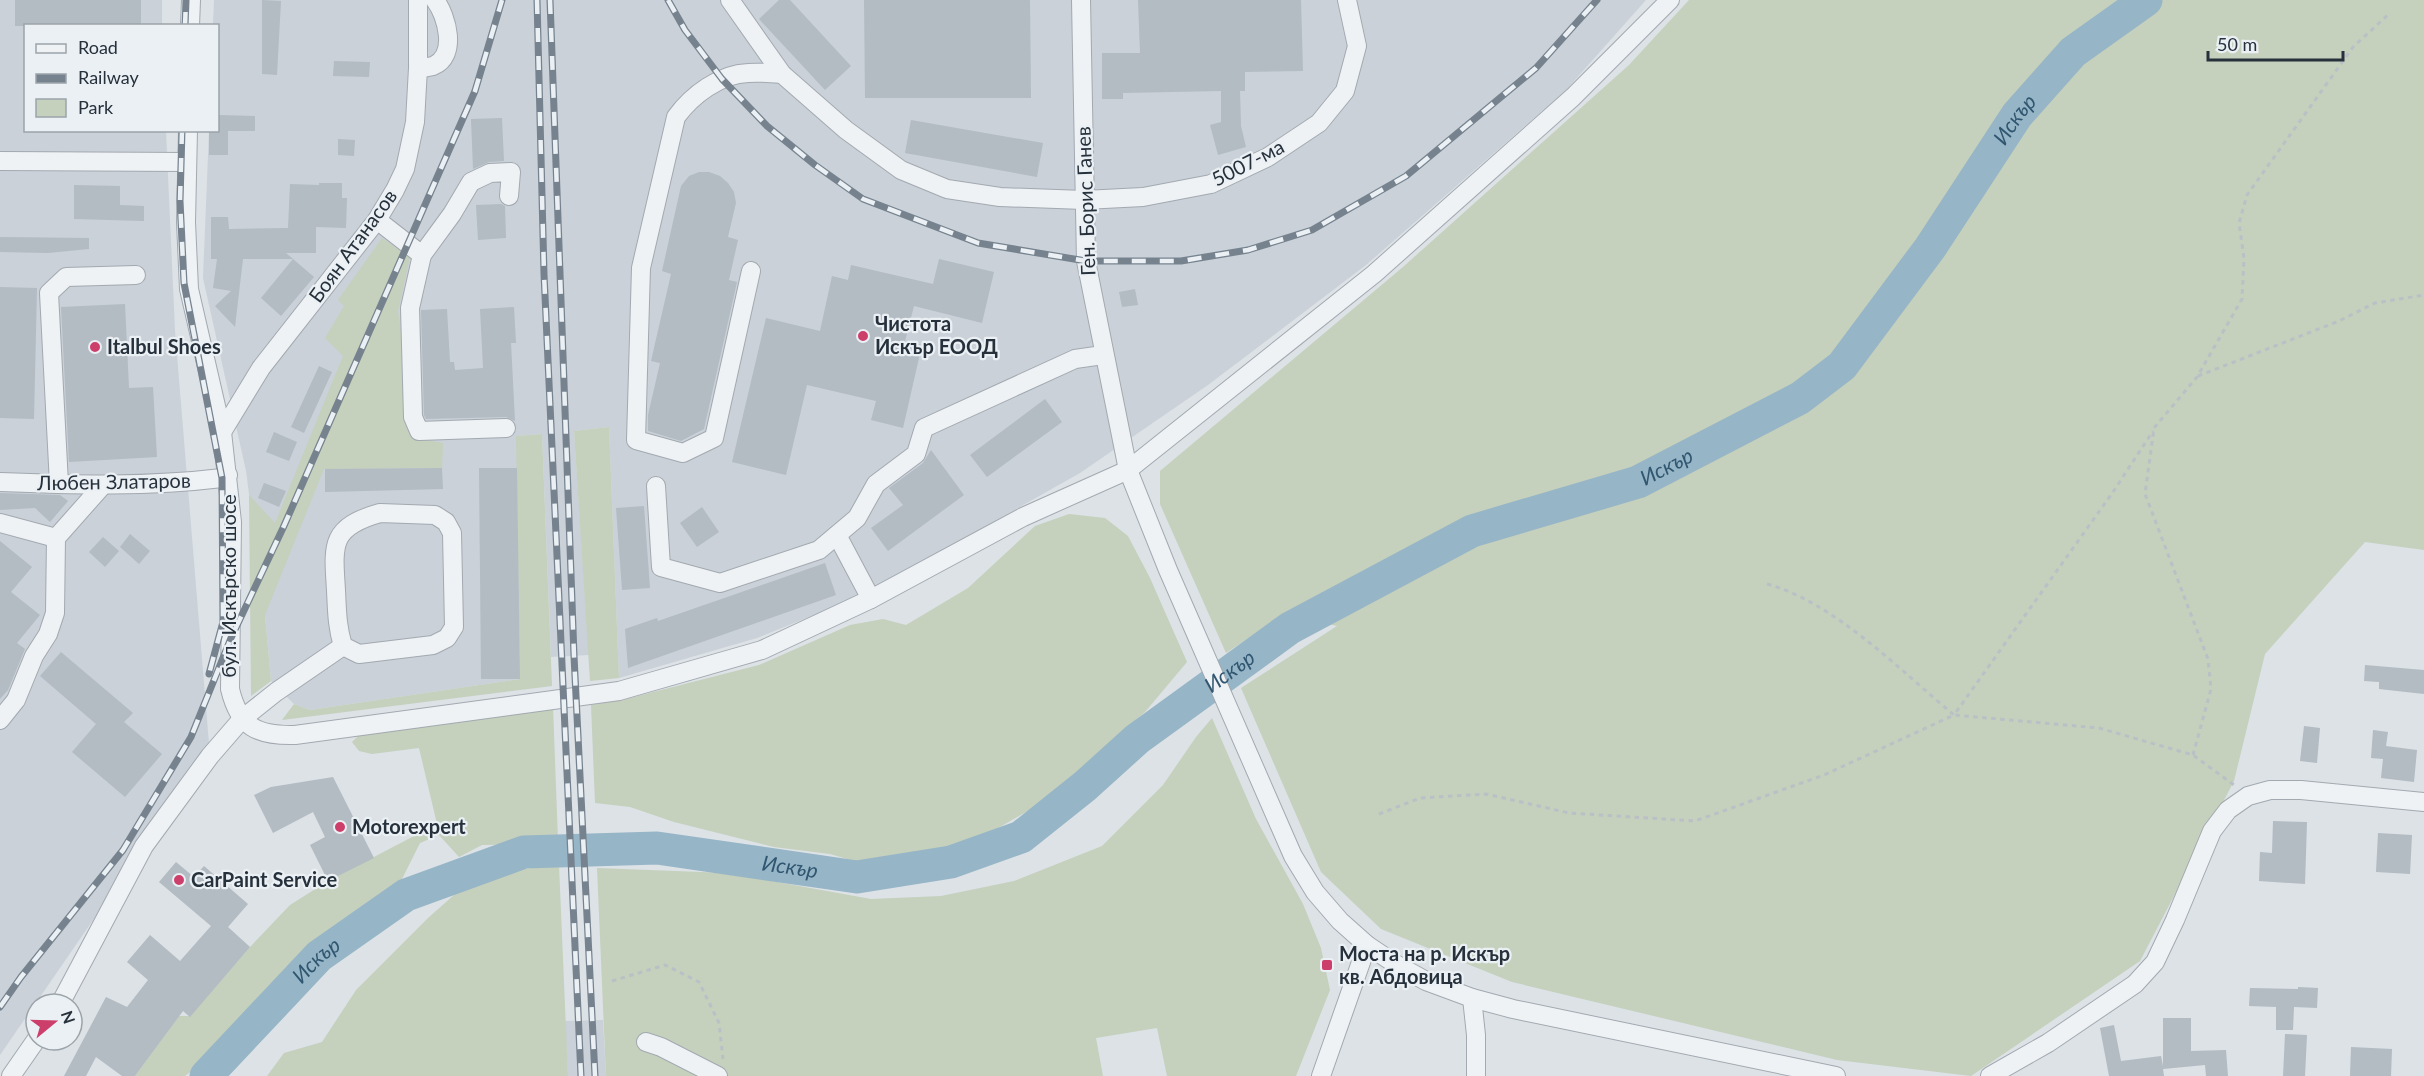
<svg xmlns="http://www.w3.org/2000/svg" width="2424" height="1076" viewBox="0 0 2424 1076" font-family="Lato,sans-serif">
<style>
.built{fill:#cad1d8}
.green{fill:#c5d0bd}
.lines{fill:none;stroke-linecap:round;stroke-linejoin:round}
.river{stroke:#96b5c7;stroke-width:33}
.building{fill:#b3bbc3}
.minor-casing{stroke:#a2a9b0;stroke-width:20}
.path{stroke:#bac0c5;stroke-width:3;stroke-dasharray:4.5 4.5;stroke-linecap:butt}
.minor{stroke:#eef2f5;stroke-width:18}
.rail-casing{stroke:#76838f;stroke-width:7}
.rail{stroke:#ebf0f4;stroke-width:4.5;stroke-dasharray:14;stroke-linecap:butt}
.poi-dot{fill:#cd3f6b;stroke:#ebf0f4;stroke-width:2}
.labels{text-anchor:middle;stroke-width:4.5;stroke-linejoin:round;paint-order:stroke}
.street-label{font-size:20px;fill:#26313c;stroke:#ebf0f4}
.poi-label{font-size:20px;font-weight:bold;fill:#26313c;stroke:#ebf0f4;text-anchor:start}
.water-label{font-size:21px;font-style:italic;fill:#305670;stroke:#ebf0f4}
</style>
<rect width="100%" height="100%" fill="#dce2e6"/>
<g class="built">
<path d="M0 0H162V25L26 26V130L166 131 175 331 210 756 144 846 0 1055Z"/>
<path d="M214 0H1646L1566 90 1366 265 1208 385 1080 473 861 596 757 638 619 678 609 427 574 431 589 655 551 657 542 434 517 436 520 679 310 710 294 704 271 681 265 615 246 471 203 278 209 131 218 130V26L213 25Z"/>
<path d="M603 1020 606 1076H568L565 1021Z"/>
</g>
<g class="green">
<path d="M1689 0H2424V550L2365 542 2265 654 2234 781 2140 961 1971 1076 1837 1060 1512 982 1381 929 1321 872 1241 688 1337 626 1285 614 1226 653 1160 504V471L1403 267 1629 65Z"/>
<path d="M382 238 410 257 398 311 403 346V417L414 438 443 443 442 468 324 469 265 615 271 681 251 696 249 495 275 523 343 356 325 338 344 306 338 300Z"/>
<path d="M609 427 619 678 590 681 574 431Z"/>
<path d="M542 434 552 686 282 720 294 704 310 710 520 679 516 436Z"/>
<path d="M1069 514 1105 518 1128 536 1150 578 1187 662 1145 712 1045 801 967 846 861 863 830 854 774 847 674 822 630 807 595 803 591 705 622 700 759 665 850 625 883 619 906 625 968 588 1035 526Z"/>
<path d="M553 707 558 840 541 844 482 845 459 857 439 835 420 843 401 881 323 939 208 1058 185 1076H135L179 1016H190L250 947 290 905 328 881 437 824 419 748 372 754 359 751 352 742 360 734Z"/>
<path d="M1212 718 1256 819 1303 904 1321 948 1330 990 1296 1076H1167L1157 1028 1096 1038 1103 1076H606L597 868 727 873 871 899 941 896 1014 881 1102 846 1163 785 1196 737Z"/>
<path d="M559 865 568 1076H267L284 1053 322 1042 356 990 428 918 463 887 496 872Z"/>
</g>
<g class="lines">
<path class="river" id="s1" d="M206 1076 319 956 406 895 524 852 657 848 857 877 951 862 1021 837 1085 786 1137 739 1290 628 1472 531 1638 482 1800 398 1842 366 1930 248 2017 115 2073 52 2146 0"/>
</g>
<g class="building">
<rect x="15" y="0" width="126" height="26"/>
<path d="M262 0 281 1 277 75 262 74Z"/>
<path d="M779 0H790L851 66 825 90 759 19Z"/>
<path d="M864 0H1030L1031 98H865Z"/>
<path d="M1138 0H1301L1303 71 1245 72V91H1240L1241 126 1246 147 1218 155 1210 125 1221 122V91L1123 93V99H1102V53H1140Z"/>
<path d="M334 61 370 62 369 77 333 76Z"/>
<path d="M218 115 255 116V131H228V155H209V132L218 130Z"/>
<path d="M502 118 504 161 489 162 473 169 471 119Z"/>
<path d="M911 120 1043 143 1037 177 905 153Z"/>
<path d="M338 139 355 140 354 156 338 155Z"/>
<path d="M699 172H709L720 176 728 183 734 192 736 203 728 237 738 240 729 280 737 282 704 429 681 441 648 431V415L660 363 651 361 671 274 662 271 681 186 689 176Z"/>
<path d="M319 183H342V198H347L346 228 316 227V253H286L293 259H243L235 327 215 306 231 291 213 288 217 259H211V217H228L229 229 288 228 290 184 319 185Z"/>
<path d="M74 185 120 186V205L144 206V221L74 219Z"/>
<path d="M501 204 505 206 506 238 478 240 476 205Z"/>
<path d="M0 237 89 238V249L48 253 0 252Z"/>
<path d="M293 259 314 277 281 316 261 298Z"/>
<path d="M939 259 994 272 982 323 914 306 905 341 922 345 903 428 871 420 876 401 807 385 786 475 732 462 766 318 820 331 832 276 848 280 851 265 933 284Z"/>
<path d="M0 287 37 288 34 419 0 418Z"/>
<path d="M1135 289 1138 305 1122 307 1119 292Z"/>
<path d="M125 304 129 388 153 387 157 457 69 462 61 307Z"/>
<path d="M514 307 516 343H511L515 421 506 417 426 419 424 415 421 310 447 309 450 362H454L455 370 483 368 480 309Z"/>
<path d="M319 366 332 372 304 433 291 427Z"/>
<path d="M1045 399 1062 422 987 477 970 455Z"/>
<path d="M274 432 297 442 289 461 266 452Z"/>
<path d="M931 450 964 495 888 551 871 528 903 505 889 488 923 463Z"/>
<path d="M442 468 443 489 325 492V469Z"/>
<path d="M479 468H517L520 679H481Z"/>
<path d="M264 483 286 491 279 507 258 498Z"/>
<path d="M0 493 60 495 68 501 50 522 35 508 0 510Z"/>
<path d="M644 506 650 588 622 590 616 508Z"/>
<path d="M702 507 719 532 697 547 680 523Z"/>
<path d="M130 534 150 551 139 564 120 547Z"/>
<path d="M103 537 119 551 105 567 89 552Z"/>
<path d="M0 541 32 567 11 592 40 615 17 643 25 649 8 690 0 699Z"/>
<path d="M825 563 836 595 628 668 625 629 657 618 658 621Z"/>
<path d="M61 652 133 713 124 722 162 754 125 797 72 752 96 724 40 676Z"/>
<path d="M2365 665 2424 670V694L2379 689V682L2364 681Z"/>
<path d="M2304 726 2320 728 2317 763 2300 761Z"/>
<path d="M2373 730 2388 732 2386 746 2417 750 2414 782 2381 778 2383 759 2371 758Z"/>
<path d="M333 777 374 858 328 881 310 845 325 837 313 812 273 833 254 795 271 787Z"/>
<path d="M2273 821 2307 822 2305 884 2259 881 2260 852 2272 853Z"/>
<path d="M2378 833 2412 835 2410 874 2376 872Z"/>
<path d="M176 862 194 877 204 866 248 904 228 927 250 947 190 1017 183 1011 135 1076H122L96 1057 86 1076H64L106 997 127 1007 148 980 127 962 150 935 180 961 211 926 159 882Z"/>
<path d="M2298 987 2318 988 2317 1008 2294 1007 2293 1030H2276V1007L2249 1006 2250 988 2298 989Z"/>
<path d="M2163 1018H2191V1051L2226 1050 2228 1076H2206L2205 1065 2163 1069 2164 1076H2109L2100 1028 2114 1025 2121 1061 2161 1056 2163 1066Z"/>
<path d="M2285 1034 2307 1035 2305 1076H2283Z"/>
<path d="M2351 1047 2392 1049 2391 1076H2350Z"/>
</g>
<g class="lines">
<defs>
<g id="minor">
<path d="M730 0 782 74 846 130 901 170 947 189 1000 197 1084 200 1143 197 1211 184 1268 157 1319 123 1345 91 1357 46 1347 0"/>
<path d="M1081 0 1086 261 1128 470 1168 570 1293 856 1315 892 1340 921 1367 945 1397 965 1426 981 1472 998 1513 1009 1836 1076"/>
<path d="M190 26 191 0"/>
<path d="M418 68C423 68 429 67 433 66 458 56 447 16 435 0"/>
<path d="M188 130 186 222 189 289 222 432 232 522 230 689C239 727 257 736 295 735L619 691 762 650 871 599 1023 517 1128 470 1374 274 1573 97 1670 0"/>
<path d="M0 161 187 162"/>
<path d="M377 220 422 255"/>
<path d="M751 271 714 438 683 453 636 440 641 268 676 117C692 95 720 74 748 73 759 72 770 73 782 74"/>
<path d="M506 428 419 431 413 417 410 308 422 255 452 214 471 182 490 173 511 172 509 196"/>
<path d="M222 432 261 368 377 220 395 190 405 169 415 122 418 68V0"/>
<path d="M0 482C74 485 148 487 222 478L228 475"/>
<path d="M59 484 49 293 66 277 136 275"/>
<path d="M656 486 661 567 720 583 819 550 857 518 876 484 916 454 924 428 1075 359 1103 355"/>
<path d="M380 513 435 515 446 522 452 533 454 627 447 638 433 645 359 654 343 646C337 627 337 610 336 590 333 545 330 527 380 513Z"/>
<path d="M0 523 56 538"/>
<path d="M837 535 871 599"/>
<path d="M0 720 16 700 34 656 48 634 55 613 56 538 103 485"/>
<path d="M1472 998 1476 1035V1076"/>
<path d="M60 1004 144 846 210 756 242 719 276 692 343 646"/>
<path d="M646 1042 661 1047 718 1076"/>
<path d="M11 1076 36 1040"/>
<path d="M1321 1076 1367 945"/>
<path d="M1990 1076 2048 1043 2135 984 2155 962 2175 920 2212 831 2228 810 2248 796 2270 790H2301L2424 802"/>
</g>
</defs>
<use href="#minor" class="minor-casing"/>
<g class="path">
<path d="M2198 376 2339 321 2375 303 2424 295"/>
<path d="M1767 584C1834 602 1901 671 1954 715L2113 492 2153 431"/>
<path d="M2193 755 2211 689 2208 659 2145 494 2154 428 2197 377 2242 299 2244 258 2239 223 2247 195 2353 47 2390 13"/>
<path d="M1379 814 1420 798 1486 794 1569 813 1695 821 1824 775 1954 715 2099 728 2193 755 2234 785"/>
<path d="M612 981 665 965 699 982 719 1023 723 1059"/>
</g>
<use href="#minor" class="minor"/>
<defs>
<g id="rail">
<path d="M537 0 544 274 581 1076"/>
<path d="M550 0 574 656 595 1076"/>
<path d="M668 0 685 30 722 79 767 126 815 165 863 199 978 243 1086 261H1181L1248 250 1312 230 1406 176 1536 68 1597 0"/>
<path d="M185 26 186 0"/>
<path d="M182 130 180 201 184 283 222 478 223 622 209 674"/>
<path d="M0 1007 21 977 123 850 191 737 231 638 283 528 475 91 502 0"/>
</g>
</defs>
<use href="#rail" class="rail-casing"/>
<use href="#rail" class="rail"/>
</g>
<g class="poi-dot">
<circle cx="863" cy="336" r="6"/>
<circle cx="95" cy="347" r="6"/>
<circle cx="340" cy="827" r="6"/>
<circle cx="179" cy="880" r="6"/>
<rect x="1321" y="959" width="12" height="12" rx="3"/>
</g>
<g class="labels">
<g class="street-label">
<text transform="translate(1248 163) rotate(-27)" y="7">5007-ма</text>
<text transform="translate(1086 201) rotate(-92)" y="7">Ген. Борис Ганев</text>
<text transform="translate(353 246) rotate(-54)" y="7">Боян Атанасов</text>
<text transform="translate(114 482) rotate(-1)" y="7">Любен Златаров</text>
<text transform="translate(229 586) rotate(-90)" y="7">бул. Искърско шосе</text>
</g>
<g class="poi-label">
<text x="875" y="331">Чистота<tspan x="875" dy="23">Искър ЕООД</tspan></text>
<text x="107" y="354">Italbul Shoes</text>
<text x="352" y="834">Motorexpert</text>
<text x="191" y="887">CarPaint Service</text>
<text x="1339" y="961">Моста на р. Искър<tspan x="1339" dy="23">кв. Абдовица</tspan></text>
</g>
<g class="water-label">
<text dy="7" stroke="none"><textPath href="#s1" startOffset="2158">Искър</textPath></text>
<text dy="7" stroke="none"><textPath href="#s1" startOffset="1654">Искър</textPath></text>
<text dy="7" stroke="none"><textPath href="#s1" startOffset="1168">Искър</textPath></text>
<text dy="7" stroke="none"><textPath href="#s1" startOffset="664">Искър</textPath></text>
<text dy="7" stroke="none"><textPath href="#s1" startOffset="160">Искър</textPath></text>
</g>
</g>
<rect x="24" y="24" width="195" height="108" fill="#ebf0f4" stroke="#9ca4aa" stroke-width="1.5"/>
<rect x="36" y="44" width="30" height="9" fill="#eef2f5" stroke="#9ca4aa" stroke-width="1.5"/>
<text x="78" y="54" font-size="18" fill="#26313c">Road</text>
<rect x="36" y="74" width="30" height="9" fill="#76838f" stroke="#9ca4aa" stroke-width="1.5"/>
<text x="78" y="84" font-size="18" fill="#26313c">Railway</text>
<rect x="36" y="99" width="30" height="18" fill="#c5d0bd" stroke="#9ca4aa" stroke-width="1.5"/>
<text x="78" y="114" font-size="18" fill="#26313c">Park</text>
<g transform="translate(54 1022) rotate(71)"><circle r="28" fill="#ebf0f4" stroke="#9ca4aa" stroke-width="1.5"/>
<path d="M0-4.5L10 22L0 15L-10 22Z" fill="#cd3f6b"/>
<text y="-9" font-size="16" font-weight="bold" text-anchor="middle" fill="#26313c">N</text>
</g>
<path d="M2208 51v9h135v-9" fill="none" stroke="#26313c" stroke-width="3"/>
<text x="2217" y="51" font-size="18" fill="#26313c" stroke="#ebf0f4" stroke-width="4.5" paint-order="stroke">50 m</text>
</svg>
